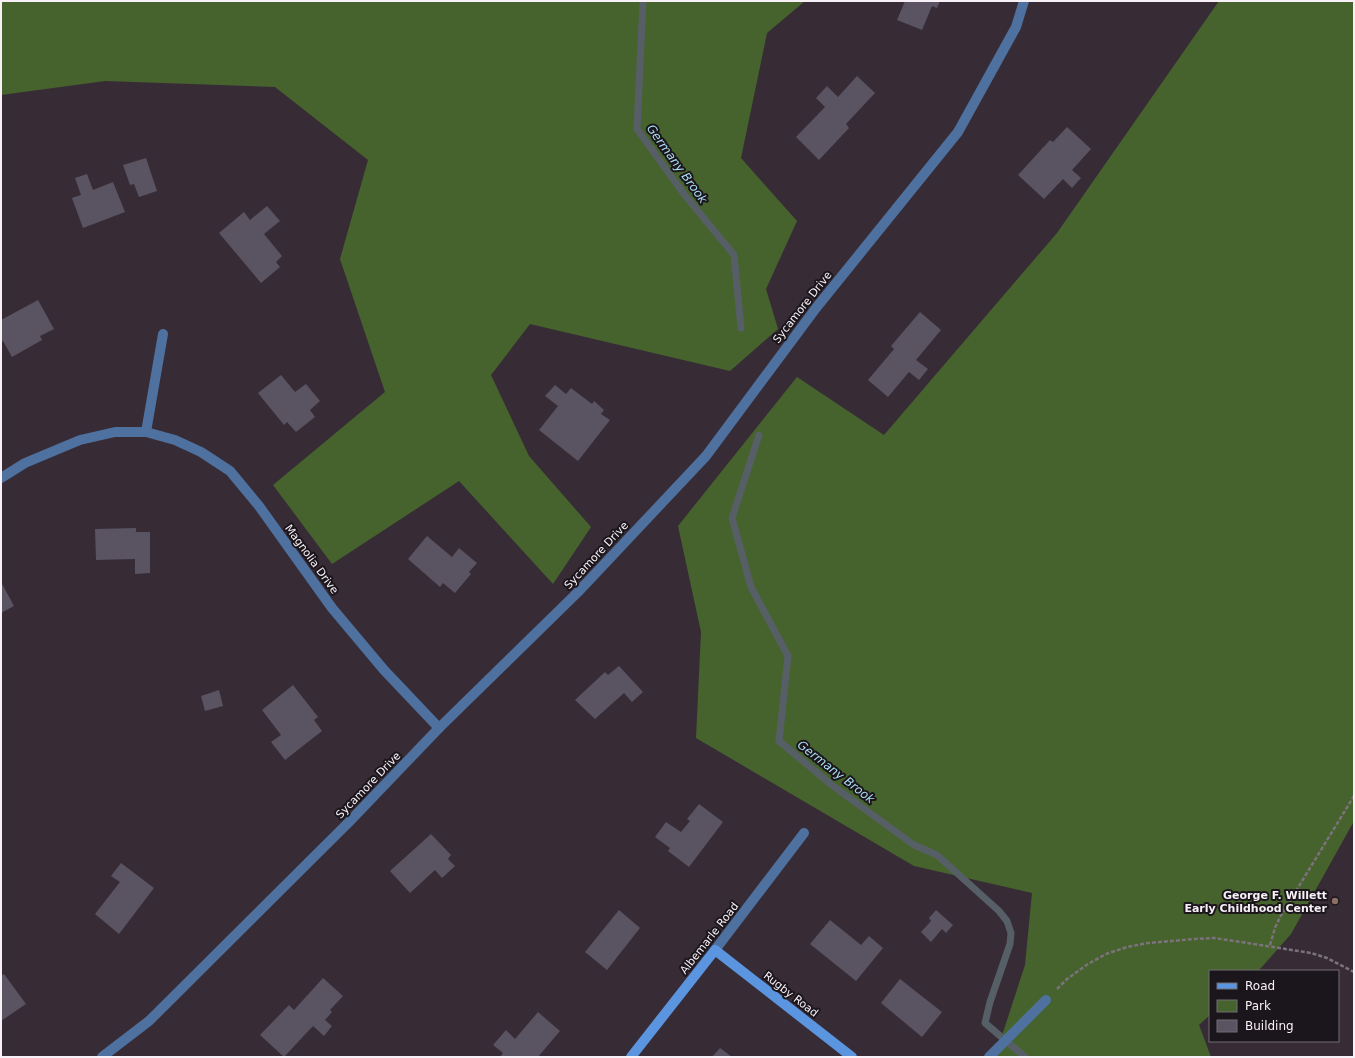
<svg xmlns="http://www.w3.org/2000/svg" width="1355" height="1058" viewBox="0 0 1355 1058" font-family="'DejaVu Sans',sans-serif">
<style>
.green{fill:#47632d}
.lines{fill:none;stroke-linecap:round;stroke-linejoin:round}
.stream{stroke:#565f66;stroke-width:7}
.building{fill:#595362}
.path{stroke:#7c727b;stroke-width:2.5;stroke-dasharray:4 2;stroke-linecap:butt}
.street{stroke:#4e719f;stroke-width:10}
.secondary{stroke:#5b95df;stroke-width:10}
.education-dot{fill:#8d6e63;stroke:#1b161b;stroke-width:1.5}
.labels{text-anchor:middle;stroke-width:4;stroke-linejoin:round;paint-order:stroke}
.street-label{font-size:11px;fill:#f7f0f7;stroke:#1b161b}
.poi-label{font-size:11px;font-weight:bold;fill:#f7f0f7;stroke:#1b161b;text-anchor:end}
.water-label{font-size:12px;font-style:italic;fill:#aadef5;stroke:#1b161b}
</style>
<rect width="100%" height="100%" fill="#372c36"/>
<g class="green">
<path d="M1 1H805L767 33 741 158 797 221 766 289 778 329 730 371 530 324 491 375 529 456 591 527 553 584 459 481 332 564 273 485 385 392 340 259 368 160 275 87 105 81 1 95Z"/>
<path d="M1219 1H1354V821L1291 934 1261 968 1258 971H1210V1015L1199 1025 1211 1057H995L1025 965 1032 893 914 866 696 738 701 632 678 526 797 377 884 435 1057 233Z"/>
</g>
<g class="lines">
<g class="stream">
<path d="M643 1 637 129 684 194 734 255 741 328"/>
<path d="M759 435 732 518 751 587 788 656 779 741 833 786 914 845 937 855 999 911 1007 921 1011 933 1010 944 990 1002 985 1023 1025 1057"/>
</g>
</g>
<g class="building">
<path d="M905 1H940L937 8 932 6 922 30 897 20Z"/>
<path d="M857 76 875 93 846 124 849 128 819 160 796 137 825 107 816 98 827 86 838 97Z"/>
<path d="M1067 127 1091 149 1072 170 1081 178 1072 188 1063 179 1044 199 1018 175 1050 140 1053 142Z"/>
<path d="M146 158 157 191 139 197 134 184 130 185 123 165Z"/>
<path d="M87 174 93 190 113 182 125 212 83 228 72 198 81 195 75 178Z"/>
<path d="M267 206 280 221 264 234 282 256 276 262 280 267 261 283 219 233 244 212 250 220Z"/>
<path d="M38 300 54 329 40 336 42 340 12 357 3 341 1 342V320Z"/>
<path d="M920 312 941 330 916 360 928 369 919 380 909 372 888 397 868 380 894 349 891 346Z"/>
<path d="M281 375 295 392 306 384 320 401 310 410 315 417 296 432 287 422 284 425 258 393Z"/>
<path d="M555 385 566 394 571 388 592 404 594 401 604 410 601 414 610 420 578 461 539 430 558 406 545 396Z"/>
<path d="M136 528V532H150V573L135 574V559L96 560 95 529Z"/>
<path d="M427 536 452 557 459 548 477 563 469 572 471 574 455 593 443 583 440 587 408 559Z"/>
<path d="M1 582 14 606 1 613Z"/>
<path d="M619 666 643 692 632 702 624 693 595 719 575 700 605 672 608 675Z"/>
<path d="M293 685 318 717 314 720 322 731 285 760 271 742 281 735 262 710Z"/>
<path d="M219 690 223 706 205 711 201 696Z"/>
<path d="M699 804 723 822 689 867 668 851 670 848 655 837 666 822 681 832 690 821 687 819Z"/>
<path d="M431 834 451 855 448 859 455 866 442 878 435 870 410 893 390 871Z"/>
<path d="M121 863 154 888 119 934 95 914 120 882 111 876Z"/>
<path d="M619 910 640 928 607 970 585 952Z"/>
<path d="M936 910 953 925 946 933 942 929 931 942 921 932 931 921 929 918Z"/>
<path d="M830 920 861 945 869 936 883 948 856 981 810 944Z"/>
<path d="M4 974 26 1004 1 1021V976Z"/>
<path d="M323 978 343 996 330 1010 332 1012 325 1020 332 1026 324 1036 313 1026 284 1057 260 1035 289 1005 294 1010Z"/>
<path d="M900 979 942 1012 922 1037 881 1003Z"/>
<path d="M538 1012 560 1031 538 1057H500L503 1053 493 1045 506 1030 515 1039Z"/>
<path d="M720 1048 732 1057H712Z"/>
</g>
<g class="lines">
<g class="path">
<path d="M1270 945 1275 928 1280 917 1354 796"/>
<path d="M1057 989 1067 979 1088 964 1106 954 1127 947 1148 943 1195 939 1214 938 1241 942 1311 953 1327 958 1354 972"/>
</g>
<g class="street">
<path d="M146 432 163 334"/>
<path d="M1 478 25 463 80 440 115 432H146L175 440 201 452 230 471 259 506 332 608 384 670 439 728"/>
<path d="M715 950 804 833"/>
<path d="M102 1057 149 1021 349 822 439 728 578 592 706 456 816 308 958 132 1016 27 1024 1"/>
<path d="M989 1057 1046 1000"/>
</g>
<path class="secondary" d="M631 1057 715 950 852 1057"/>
</g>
<circle class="education-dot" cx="1335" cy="901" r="4"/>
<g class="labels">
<g class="street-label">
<text transform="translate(802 307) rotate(-52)" y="4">Sycamore Drive</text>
<text transform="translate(596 555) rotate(-47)" y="4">Sycamore Drive</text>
<text transform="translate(312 559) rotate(54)" y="4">Magnolia Drive</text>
<text transform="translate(368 785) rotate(-46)" y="4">Sycamore Drive</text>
<text transform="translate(709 938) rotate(-52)" y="4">Albemarle Road</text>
<text transform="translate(791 994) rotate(38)" y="4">Rugby Road</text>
</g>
<g class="poi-label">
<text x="1327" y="899">George F. Willett<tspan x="1327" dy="13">Early Childhood Center</tspan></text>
</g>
<g class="water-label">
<text transform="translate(677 164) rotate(54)" y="4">Germany Brook</text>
<text transform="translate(836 772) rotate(38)" y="4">Germany Brook</text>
</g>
</g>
<rect width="1355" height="1058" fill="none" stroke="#f7f0f7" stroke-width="4"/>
<rect x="1209" y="970" width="130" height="72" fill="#1b161b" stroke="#736d73"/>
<rect x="1217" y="983" width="20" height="6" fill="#5b95df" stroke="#736d73"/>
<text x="1245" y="990" font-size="12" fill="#f7f0f7">Road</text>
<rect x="1217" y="1000" width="20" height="12" fill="#47632d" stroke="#736d73"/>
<text x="1245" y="1010" font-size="12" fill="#f7f0f7">Park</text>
<rect x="1217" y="1020" width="20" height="12" fill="#595362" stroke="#736d73"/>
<text x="1245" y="1030" font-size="12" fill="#f7f0f7">Building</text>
</svg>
